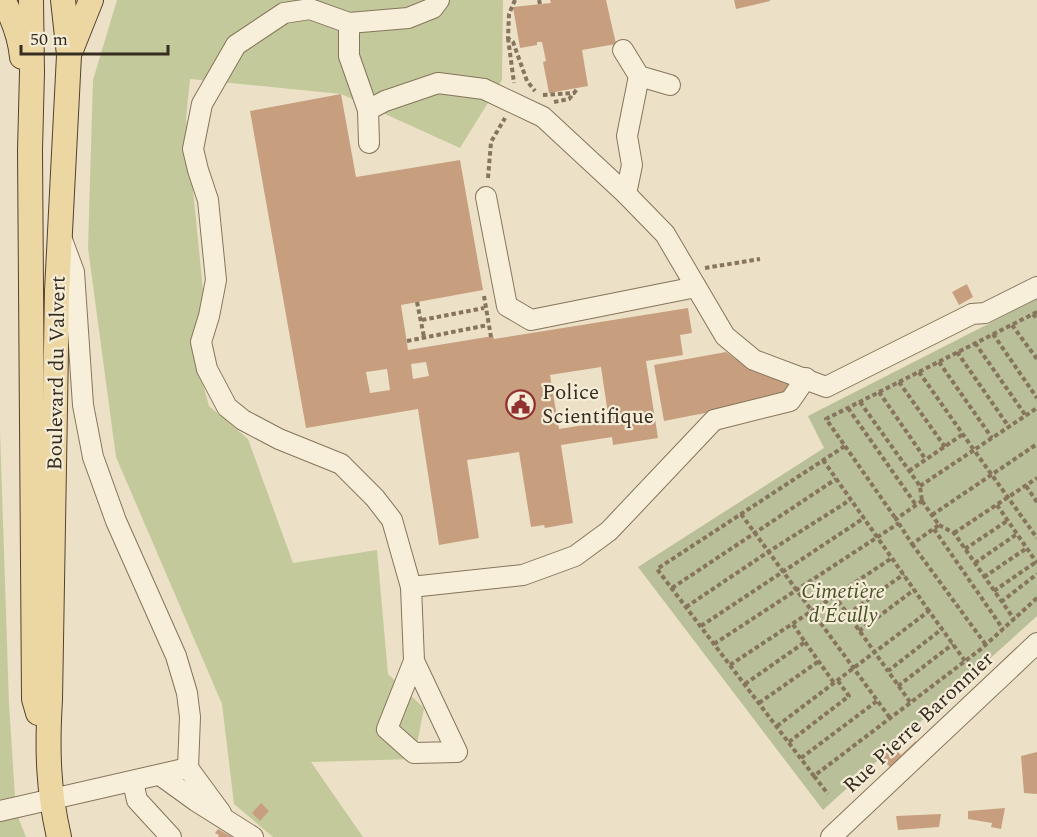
<svg xmlns="http://www.w3.org/2000/svg" width="1037" height="837" viewBox="0 0 1037 837" font-family="Spectral,serif">
<style>
.green{fill:#c3c99b}
.cemetery{fill:#b9bf99}
.building{fill:#c79f7f;fill-rule:evenodd}
.lines{fill:none;stroke-linecap:round;stroke-linejoin:round}
.minor-casing{stroke:#86745d;stroke-width:22}
.major-casing{stroke:#544231;stroke-width:26}
.path{stroke:#86745d;stroke-width:4;stroke-dasharray:4.5 3;stroke-linecap:butt}
.minor{stroke:#f7efd9;stroke-width:20}
.major{stroke:#ecd6a1;stroke-width:24}
.labels{text-anchor:middle;stroke-width:4.5;stroke-linejoin:round;paint-order:stroke}
.street-label{font-size:21px;fill:#372c20;stroke:#f4ecd6}
.poi-label{font-size:21px;fill:#372c20;stroke:#f4ecd6;text-anchor:start}
.park-label{font-size:21px;font-style:italic;fill:#475228;stroke:#f4ecd6}
</style>
<rect width="100%" height="100%" fill="#ece1c6"/>
<g class="green">
<path d="M117 0H503L502 80 460 148 341 94 190 79 186 119 204 300 199 369 209 406 248 439 293 563 377 550 388 674 424 708 414 759 311 762 363 837H273L234 804 222 704 116 457 88 248 93 80Z"/>
<path d="M0 431 9 704 16 812 26 837H0Z"/>
</g>
<path class="cemetery" d="M1037 299V616L823 810 638 567 824 448 808 416Z"/>
<g class="building">
<path d="M550 0H606L616 44 582 50 588 86 549 93 543 62 546 61 542 42H537V45L520 48 513 7 551 3Z"/>
<path d="M734 0H770V1L736 9Z"/>
<path d="M341 94 356 177 460 160 483 290 401 305 408 350 493 336 494 339 688 308 692 333 680 335 683 355 646 361 658 438 613 445 612 437 561 445 573 523 545 528 544 525 531 527 519 452 467 460 479 538 439 545 418 409 306 428 250 111ZM426 362 429 376 413 379 411 364ZM601 367 609 421 559 429 550 375ZM387 369 390 390 370 393 366 372Z"/>
<path d="M967 284 973 297 959 305 952 292Z"/>
<path d="M726 352 752 371 791 384 782 398 664 421 654 365Z"/>
<path d="M916 741 921 747 895 772 881 758 893 747 901 755Z"/>
<path d="M1037 752V794L1024 793 1021 756Z"/>
<path d="M261 803 269 811 260 821 252 813Z"/>
<path d="M1005 808 1001 829 991 827 992 823 968 819V811Z"/>
<path d="M941 814 939 827 898 830 896 816Z"/>
<path d="M218 829 232 837H218L219 835 215 833Z"/>
</g>
<g class="lines">
<defs>
<g id="minor">
<path d="M349 23V56L368 110 369 143"/>
<path d="M623 50 639 76 670 85"/>
<path d="M368 110 385 101 438 83 484 89 543 117 626 194 665 234 725 336 754 360 826 387 972 314 985 313 1037 287"/>
<path d="M626 194 632 165 627 136 639 76"/>
<path d="M486 197 507 306 531 320 696 287"/>
<path d="M61 237 74 272 83 405 93 457 116 521 176 656 187 693 190 717 188 768"/>
<path d="M411 587 523 575 575 556 609 531 714 420 790 401 806 378"/>
<path d="M414 661 457 752 414 753 387 729 414 661 411 587 392 520 375 498 341 464 279 439 243 420 227 407 207 369 201 342 209 316 216 280 208 200 198 170 193 149 202 104 236 45 284 13 310 9 349 23 408 18 433 8 439 0"/>
<path d="M188 768 221 813"/>
<path d="M160 775 196 801 253 837"/>
<path d="M133 782 137 800 171 837"/>
<path d="M0 811 188 768"/>
<path d="M831 837 1037 643"/>
</g>
<g id="major">
<path d="M3 0C13 18 20 37 22 57"/>
<path d="M31 0 32 72 30 150 34 699 38 713"/>
<path d="M71 50 91 0"/>
<path d="M59 837C48 790 47 748 50 700L57 291 69 55 63 0"/>
</g>
</defs>
<use href="#minor" class="minor-casing"/>
<use href="#major" class="major-casing"/>
<g class="path">
<path d="M515 0 509 14 508 38 513 42 527 81 535 91"/>
<path d="M539 0 540 4"/>
<path d="M508 38 514 83"/>
<path d="M543 95 575 93"/>
<path d="M554 102 569 99 578 88"/>
<path d="M488 178 491 142 505 118"/>
<path d="M705 268 760 259"/>
<path d="M484 296 491 337"/>
<path d="M417 302 424 337"/>
<path d="M1037 312 826 419 845 446 657 569 814 776 981 649 1037 598"/>
<path d="M1033 314 1037 319"/>
<path d="M422 320 484 308"/>
<path d="M1012 325 1037 359"/>
<path d="M993 334 1037 398"/>
<path d="M407 341 488 325"/>
<path d="M975 343 1026 416"/>
<path d="M957 352 1009 427"/>
<path d="M939 362 992 438"/>
<path d="M919 372 974 450 1037 408"/>
<path d="M899 382 945 447"/>
<path d="M879 392 926 460"/>
<path d="M860 402 920 486 922 501"/>
<path d="M848 408 916 505"/>
<path d="M845 446 896 519"/>
<path d="M823 460 929 611"/>
<path d="M909 471 963 434"/>
<path d="M920 486 974 450 1037 538"/>
<path d="M1026 486 1037 502"/>
<path d="M922 501 939 525 912 544 896 519Z"/>
<path d="M997 505 1037 563"/>
<path d="M741 514 890 718"/>
<path d="M932 515 1037 444"/>
<path d="M939 525 954 533 1014 619"/>
<path d="M934 529 1003 629"/>
<path d="M954 533 1037 478"/>
<path d="M912 544 986 645"/>
<path d="M965 549 1007 521"/>
<path d="M975 563 1017 534"/>
<path d="M984 577 1027 548"/>
<path d="M672 588 836 479"/>
<path d="M994 591 1036 562"/>
<path d="M834 595 888 671"/>
<path d="M1001 602 1037 574"/>
<path d="M686 607 768 552 850 500"/>
<path d="M848 614 904 574"/>
<path d="M701 626 864 518"/>
<path d="M859 631 914 590"/>
<path d="M805 642 834 683"/>
<path d="M714 644 899 523"/>
<path d="M730 665 892 558"/>
<path d="M745 684 805 642 792 623"/>
<path d="M898 686 953 644"/>
<path d="M910 702 888 671 942 629"/>
<path d="M759 703 819 661"/>
<path d="M777 726 929 611 965 661"/>
<path d="M789 742 849 696 838 681"/>
<path d="M801 758 877 701"/>
<path d="M814 776 828 794"/>
</g>
<use href="#minor" class="minor"/>
<use href="#major" class="major"/>
</g>
<defs>
<symbol id="civic-ring" viewBox="-11 -11 22 22"><circle r="9.5" fill="#f4ecd6" stroke="#913231" stroke-width="1.5"/><path d="M-.6-6.5H3V-4.5H.6V-3L4-1V1h2V6H-6V1h2V-1L-.6-3ZM-1.2 2.5V6h2.4V2.5Z" fill="#913231"/></symbol>
</defs>
<g fill-rule="evenodd">
<use href="#civic-ring" x="504" y="388" width="33" height="33"/>
</g>
<g class="labels">
<g class="street-label">
<text transform="translate(56 373) rotate(-89)" y="7">Boulevard du Valvert</text>
<text transform="translate(918 722) rotate(-43)" y="7">Rue Pierre Baronnier</text>
</g>
<g class="poi-label">
<text x="542" y="399">Police<tspan x="542" dy="24">Scientifique</tspan></text>
</g>
<g class="park-label">
<text x="843" y="598">Cimetière<tspan x="843" dy="24">d'Écully</tspan></text>
</g>
</g>
<path d="M21 45v9h147v-9" fill="none" stroke="#372c20" stroke-width="3"/>
<text x="30" y="45" font-size="18" fill="#372c20" stroke="#f4ecd6" stroke-width="4.5" paint-order="stroke">50 m</text>
</svg>
